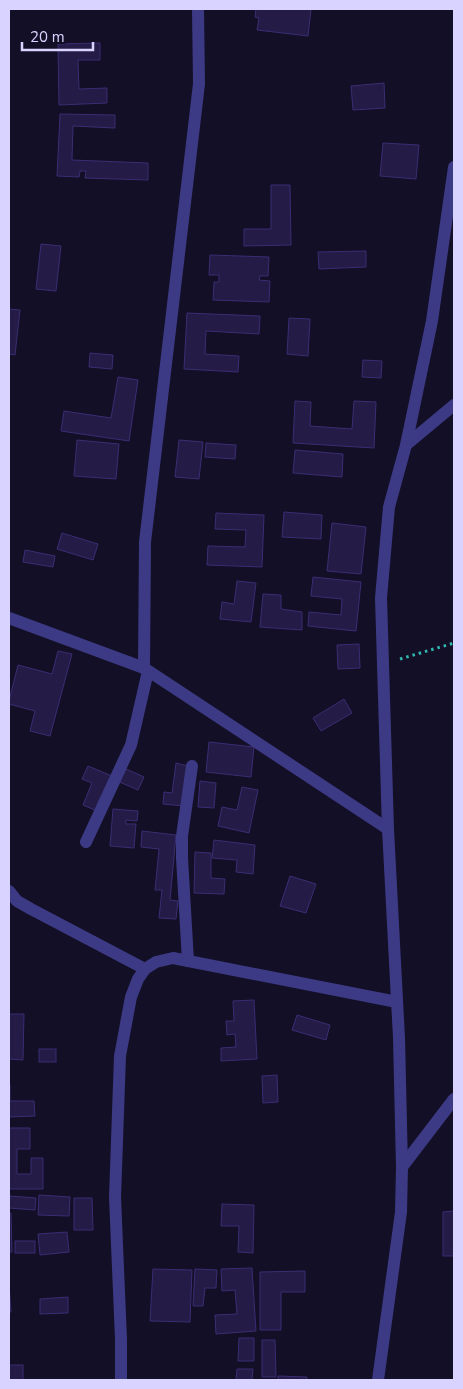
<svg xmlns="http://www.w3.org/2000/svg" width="463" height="1389" viewBox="0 0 463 1389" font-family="'Nunito Sans',sans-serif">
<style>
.building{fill:#241b47;stroke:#3b2d73}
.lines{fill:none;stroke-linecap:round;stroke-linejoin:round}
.path{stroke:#2fb8b0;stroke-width:3;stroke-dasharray:2.5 4;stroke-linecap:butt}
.minor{stroke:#3d3a85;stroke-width:12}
</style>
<rect width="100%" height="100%" fill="#130f26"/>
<g class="building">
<path d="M256 9H311L308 36 257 30 259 18 255 17Z"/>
<path d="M100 43V60H78L79 89 107 88V103L59 105 58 44Z"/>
<path d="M384 83 385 108 353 110 351 86Z"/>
<path d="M60 114 115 115V128L73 126 72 160 148 163V180L85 178 86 171H80L79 177 57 176Z"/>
<path d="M383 143 419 145 416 179 380 176Z"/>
<path d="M271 185H290L291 245 244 246V229H271Z"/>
<path d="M41 244 61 246 56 291 36 289Z"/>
<path d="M366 251V267L319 269 318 252Z"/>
<path d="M210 255 269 257 268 276H260L259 280 270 281 269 302 213 300 214 282H219V275H209Z"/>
<path d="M9 309 20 310 15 355 9 354Z"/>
<path d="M187 313 260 316 259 334 206 331 205 354 239 356 238 372 184 369Z"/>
<path d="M289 318 310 319 308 356 287 354Z"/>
<path d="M90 353 113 355 112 369 89 367Z"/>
<path d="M363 360 382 361 381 378 362 377Z"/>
<path d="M118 377 138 380 129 441 61 431 64 411 111 418Z"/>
<path d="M295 401 311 402 310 426 352 429 354 401 376 402 374 448 293 443Z"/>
<path d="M77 440 119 444 116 479 74 476Z"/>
<path d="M179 440 203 442 199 479 175 477Z"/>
<path d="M206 443 236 445 235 459 205 457Z"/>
<path d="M295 450 343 454 342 477 293 473Z"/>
<path d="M284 512 322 515 321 539 282 537Z"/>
<path d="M216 513 264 515 262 567 207 565 208 546 245 547 246 530 215 529Z"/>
<path d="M332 523 366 527 361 574 327 571Z"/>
<path d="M62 533 98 544 93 560 57 549Z"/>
<path d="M25 550 55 556 53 567 23 562Z"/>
<path d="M313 577 361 582 356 631 308 626 309 612 341 615 342 599 311 596Z"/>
<path d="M237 581 256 583 251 622 220 619 222 602 234 604Z"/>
<path d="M263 594 281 595V609L302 612V630L260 627Z"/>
<path d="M359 644 360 668 338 669 337 645Z"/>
<path d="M58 651 72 654 50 736 30 731 35 711 9 704V701L18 665 52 674Z"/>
<path d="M344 699 352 713 321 731 313 718Z"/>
<path d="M209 742 254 747 251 777 206 772Z"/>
<path d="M176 763 188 766 184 806 163 804 164 792 172 793Z"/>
<path d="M88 766 112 776 97 811 83 805 92 783 82 779Z"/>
<path d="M124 768 144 777 138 790 117 781Z"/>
<path d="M200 781 216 783 214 808 198 807Z"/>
<path d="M242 787 258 790 249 833 218 826 222 807 237 810Z"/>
<path d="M113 809 138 811 137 821 126 820V824H136L134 848 110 846Z"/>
<path d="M142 831 176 835 170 900 178 901 176 919 159 918 162 890H155L159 849 141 847Z"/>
<path d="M214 840 255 845 253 874 236 872 237 860 212 858Z"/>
<path d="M195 852 211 853V878L225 879 224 894 194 893Z"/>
<path d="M290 876 316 884 306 913 280 906Z"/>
<path d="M254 1000 257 1059 221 1061V1048L236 1047 235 1034 227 1035 226 1021H234L233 1001Z"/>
<path d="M9 1014H24L23 1060 9 1059Z"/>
<path d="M297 1015 330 1025 326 1040 292 1030Z"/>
<rect x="39" y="1049" width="17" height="13"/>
<path d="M277 1075 278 1102 263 1103 262 1076Z"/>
<path d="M9 1085H10V1101H34L35 1116 9 1117Z"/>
<path d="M9 1128H30V1149H17V1174H31V1158H43V1189H9Z"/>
<path d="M39 1195 70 1197 69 1216 38 1215Z"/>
<path d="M10 1196 36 1198 35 1210 9 1208Z"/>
<path d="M74 1198H92L93 1230H74Z"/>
<path d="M222 1204 254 1205 253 1253 238 1252 239 1226H221Z"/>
<path d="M454 1211V1256H443V1212Z"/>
<path d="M9 1213H11L12 1252H9Z"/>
<path d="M67 1232 69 1252 40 1255 38 1234Z"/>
<rect x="15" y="1241" width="20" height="12"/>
<path d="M252 1268 256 1331 216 1334 215 1315 237 1314 235 1290 222 1291 221 1269Z"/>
<path d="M153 1269 192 1270 190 1322 150 1321Z"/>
<path d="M195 1269 217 1270 216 1288H205L203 1306H193Z"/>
<path d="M305 1271V1292H281V1330H260V1272Z"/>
<path d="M9 1285 11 1312H9Z"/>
<path d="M68 1297V1313L40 1314V1299Z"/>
<path d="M239 1338H254V1361H238Z"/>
<path d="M262 1340H275L276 1377H262Z"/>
<rect x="9" y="1365" width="14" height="15"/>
<path d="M237 1369H253L252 1380H236Z"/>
<path d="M278 1376 307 1377V1380H278Z"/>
</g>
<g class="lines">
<path class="path" d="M400 659 454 643"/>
<g class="minor">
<path d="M406 445 454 405"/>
<path d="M9 618 144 668 388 829"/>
<path d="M144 668 145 542 199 84 198 9"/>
<path d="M86 842 131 745 148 671"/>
<path d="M9 891 17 901 31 909 145 969"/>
<path d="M188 961 182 858V836L192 766"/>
<path d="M402 1167 454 1099"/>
<path d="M121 1380V1339L115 1197 120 1056 131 997 138 979 145 969 156 962 173 958 397 1002"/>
<path d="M378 1380 401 1212 402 1167 399 1038 388 829 381 598 389 507 406 445 432 321 454 167"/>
</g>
</g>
<rect width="463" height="1389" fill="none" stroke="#d9d4ff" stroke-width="20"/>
<path d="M22 42v8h71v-8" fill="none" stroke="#d9d4ff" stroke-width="2.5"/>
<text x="30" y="42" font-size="15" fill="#d9d4ff" stroke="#130f26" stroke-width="4" paint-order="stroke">20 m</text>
</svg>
